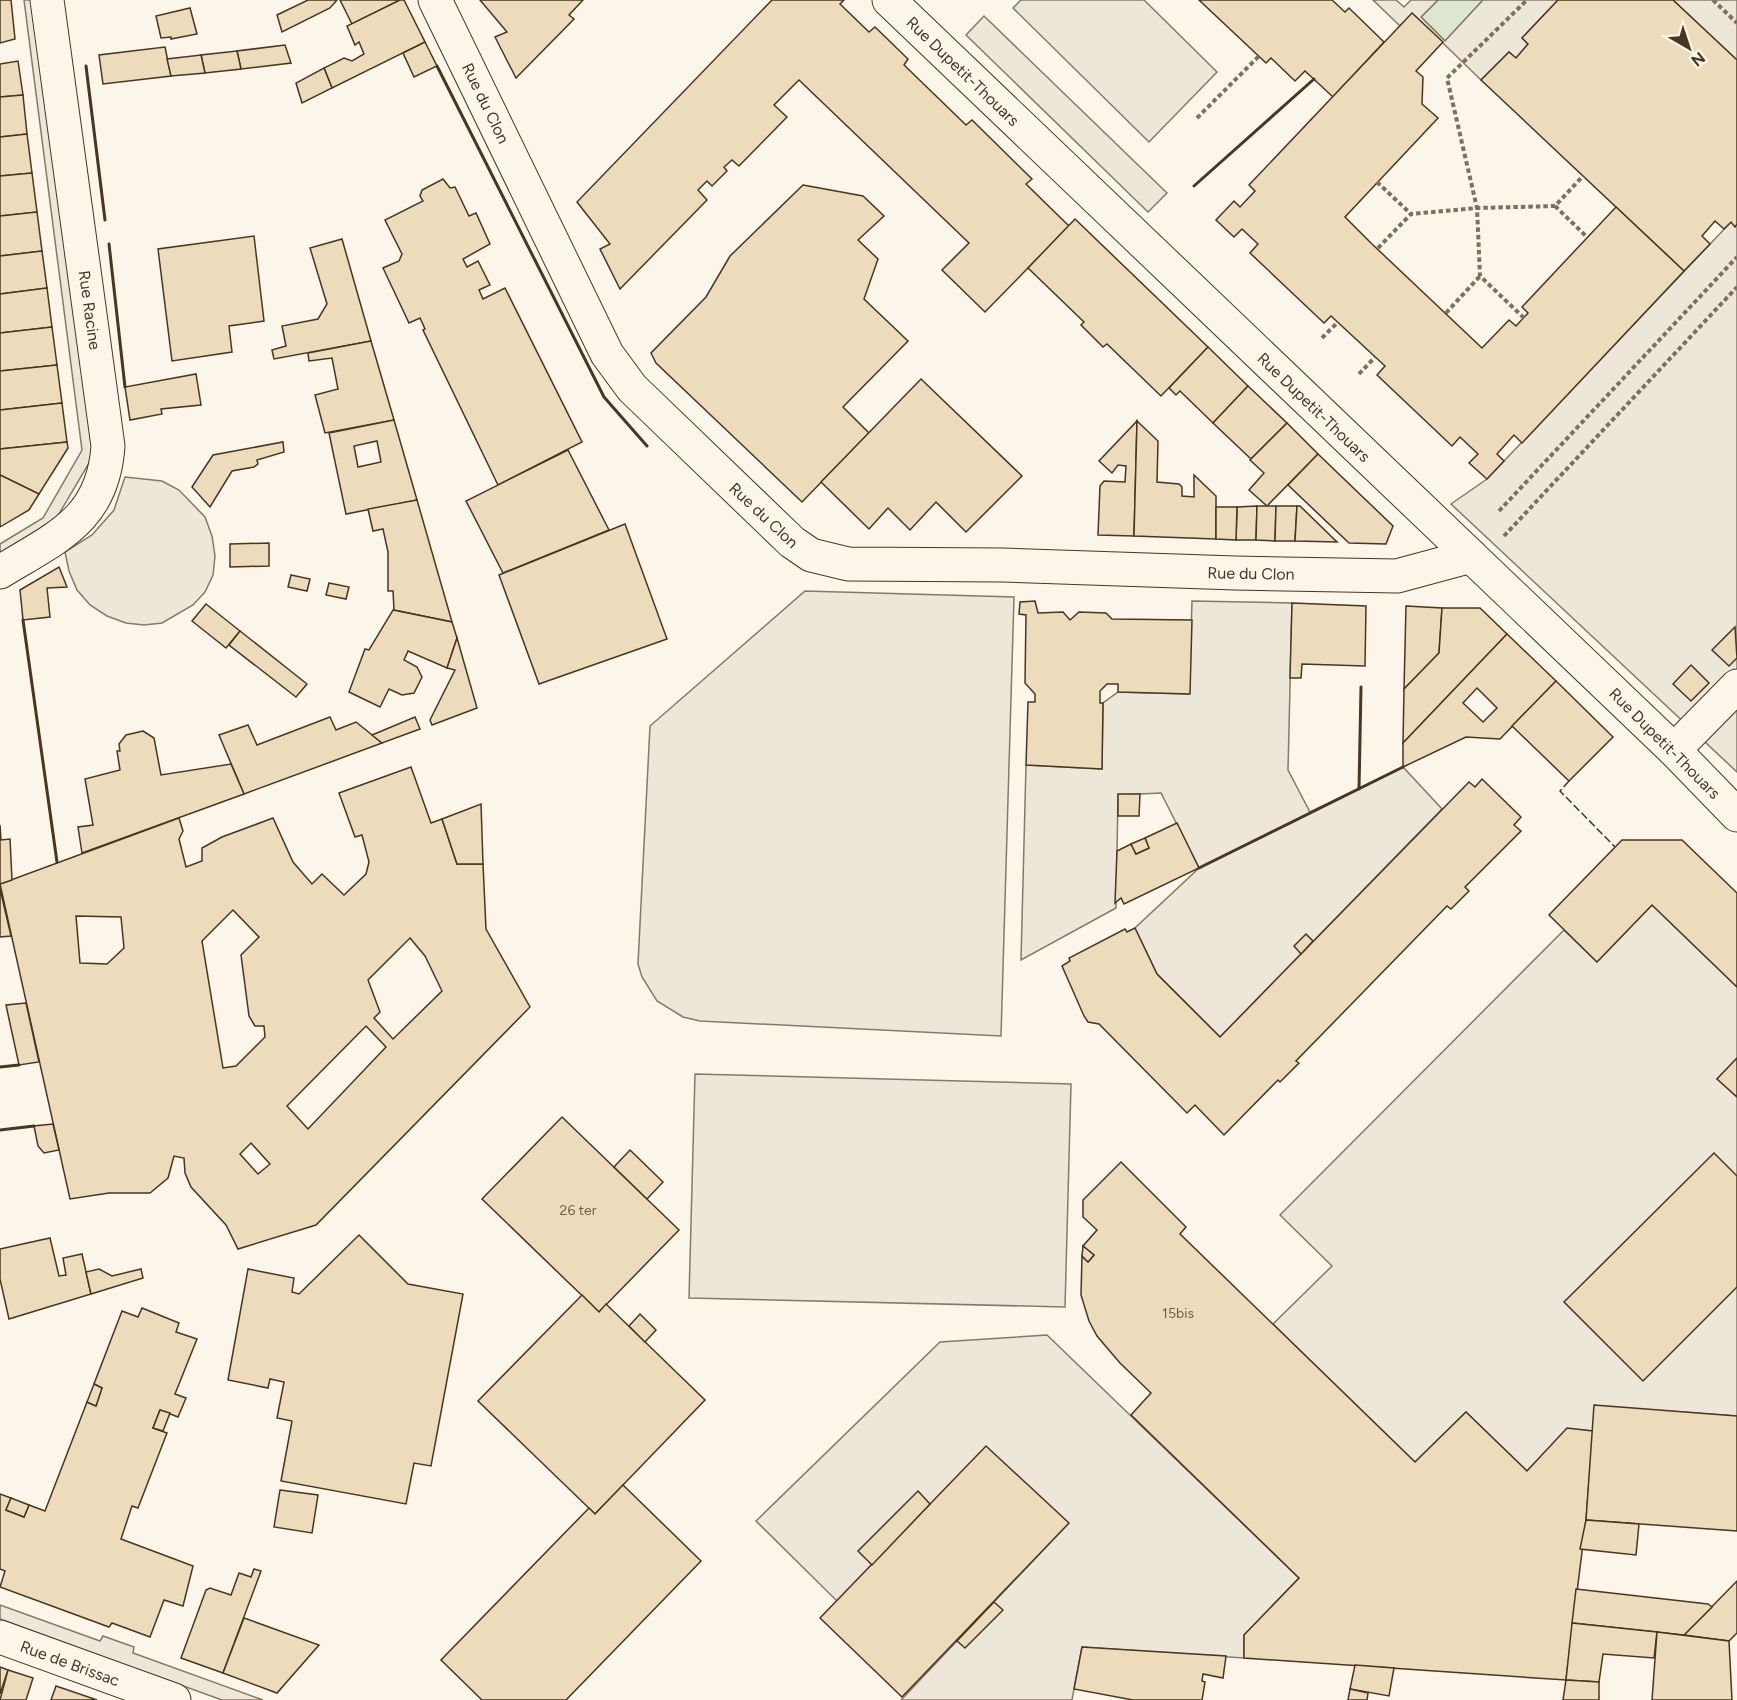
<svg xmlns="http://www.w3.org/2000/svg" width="1737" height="1700" viewBox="0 0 1737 1700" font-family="Figtree,sans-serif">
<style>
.green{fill:#dce7d0;stroke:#887966;stroke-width:1.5}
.parking{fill:#ede7d9;stroke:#887966;stroke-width:1.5}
.building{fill:#ecdcbc;stroke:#4a3520;stroke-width:1.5;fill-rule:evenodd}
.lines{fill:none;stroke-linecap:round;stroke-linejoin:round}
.minor-casing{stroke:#4a3520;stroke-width:35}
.path{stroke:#7f6f5c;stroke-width:4;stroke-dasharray:4.5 3;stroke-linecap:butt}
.minor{stroke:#fbf6e9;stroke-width:33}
.fence{stroke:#4a3520;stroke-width:1.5;stroke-dasharray:8 3;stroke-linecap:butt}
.wall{stroke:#4a3520;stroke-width:3}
.labels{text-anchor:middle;stroke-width:4.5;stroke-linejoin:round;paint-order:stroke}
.number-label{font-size:14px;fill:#725f47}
.street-label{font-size:16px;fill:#4a3520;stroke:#fbf6e9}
</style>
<rect width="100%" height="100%" fill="#fbf6e9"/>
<path class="green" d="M1438 0H1483L1445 41 1421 17Z"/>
<g class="parking">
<path d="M24 0H37L93 438 92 458 53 524 0 556V544L43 518 82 450Z"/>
<path d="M1021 0H1144L1217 72 1149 142 1013 8Z"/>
<path d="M1373 0H1396L1404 7 1411 0H1438L1421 17 1445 41 1483 0H1558L1522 38 1528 44 1516 58 1509 52 1481 80 1413 14 1400 26Z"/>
<path d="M1673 0H1737V60Z"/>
<path d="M984 16 1167 193 1148 212 966 35Z"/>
<path d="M1731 222 1735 226 1737 224V772L1451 504 1487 479Z"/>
<path d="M125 477 162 481 179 490 205 517 212 536 215 556 213 575 205 592 193 605 162 623 144 625 126 623 107 616 90 605 77 590 69 571 65 552 92 535 114 510Z"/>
<path d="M805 591 1014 597 1001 1036 700 1021 683 1017 657 1001 642 977 638 964 650 726Z"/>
<path d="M1192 601 1292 603 1288 770 1310 812 1403 767 1442 809 1220 1037 1157 974 1135 928 1199 868 1161 793 1118 795 1116 908 1021 960 1026 765 1102 769 1103 703 1118 692 1189 694Z"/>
<path d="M1652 905 1737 987V1058L1717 1079 1737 1097V1416L1595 1406 1593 1431 1567 1429 1527 1471 1466 1412 1415 1462 1273 1324 1332 1266 1280 1215 1564 930 1597 962Z"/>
<path d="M695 1074 1071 1084 1065 1307 689 1298Z"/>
<path d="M1047 1335 1299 1578 1244 1635V1658L1082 1647 1072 1700H901L1068 1524 837 1601 756 1521 940 1342Z"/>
<path d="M0 1605 100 1641 103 1636 134 1647 133 1653 263 1700H222L128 1666 0 1619Z"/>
</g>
<g class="building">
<path d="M0 0H11L15 39 0 43Z"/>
<path d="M308 0H337L330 8 282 32 277 15Z"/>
<path d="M340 0H400L352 24Z"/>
<path d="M400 0H404L425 42 332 88 324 68 344 58 352 61 364 54 359 42 355 45 347 26Z"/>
<path d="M480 0H583L569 15 574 19 516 78 495 37 507 32Z"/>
<path d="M772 0H844L840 4 869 32 875 27 908 59 904 65 966 125 972 120 1032 179 1026 184 1069 226 985 312 942 270 969 243 799 80 774 105 787 117 739 166 732 160 724 167 727 171 712 186 707 181 698 190 707 200 620 289 600 249 610 244 577 202Z"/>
<path d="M1199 0H1332L1345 12 1349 8 1384 42 1333 97 1305 71 1295 81 1271 58 1266 63Z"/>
<path d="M1558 0H1673L1737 60V224L1735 227 1731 222 1724 229 1715 221 1702 236 1710 244 1684 271 1481 80 1509 52 1516 58 1528 44 1522 38Z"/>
<path d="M190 8 197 34 171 39V37L161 38 156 16Z"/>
<path d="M1412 13 1443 42 1416 71 1423 77 1422 104 1438 118 1345 217 1372 244 1482 348 1509 320 1516 326 1528 313 1522 307 1616 207 1684 271 1522 443 1514 435 1497 454 1504 461 1487 479 1469 463 1478 454 1460 437 1452 446 1377 375 1385 366 1331 316 1324 323 1250 253 1258 244 1242 229 1234 237 1216 220 1234 201 1240 207 1255 191 1249 185Z"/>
<path d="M425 42 437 66 414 77 403 53Z"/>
<path d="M285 45 291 63 241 69 237 51Z"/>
<path d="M165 47 171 76 103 84 99 55Z"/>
<path d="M237 51 241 69 205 73 201 55Z"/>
<path d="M201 55 205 73 171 76 167 59Z"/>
<path d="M18 61 23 95 0 97V64Z"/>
<path d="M324 68 332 88 302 103 296 83Z"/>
<path d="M23 95 27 134 0 137V97Z"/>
<path d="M27 134 32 173 0 176V137Z"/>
<path d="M32 173 37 212 0 216V176Z"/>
<path d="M443 179 450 188 455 187 469 216 476 213 490 244 463 259 467 267 478 261 490 285 479 290 483 299 505 288 582 442 498 485 423 330 425 329 420 318 409 323 383 268 399 261 402 254 385 220 423 201 420 196 422 190Z"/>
<path d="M803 185 863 196 884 216 858 240 878 259 864 299 908 341 843 407 869 433 802 502 656 363 651 353 706 297 730 256Z"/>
<path d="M37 212 42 251 0 256V216Z"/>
<path d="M1075 219 1208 347 1161 396 1107 344 1103 347 1081 325 1084 322 1028 268Z"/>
<path d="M254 236 264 321 229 326 232 352 172 361 158 249Z"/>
<path d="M342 239 371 341 274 359 272 350 286 346 282 326 318 319 327 304 310 248Z"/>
<path d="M42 251 47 288 0 294V256Z"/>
<path d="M47 288 52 327 0 333V294Z"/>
<path d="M52 327 57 365 0 371V333Z"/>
<path d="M371 341 394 420 325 433 315 395 338 389 332 358 309 361 308 353Z"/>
<path d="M1208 347 1248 386 1213 423 1180 391 1176 395 1169 388Z"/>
<path d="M57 365 62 403 0 410V371Z"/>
<path d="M196 374 201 405 161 409 162 414 130 420 125 387Z"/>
<path d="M921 379 1022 476 966 532 936 502 910 530 888 508 869 529 821 482Z"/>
<path d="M1248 386 1287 423 1251 459 1213 423Z"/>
<path d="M62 403 67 442 0 449V410Z"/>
<path d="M394 420 417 500 346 514 329 433ZM377 441 381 462 358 467 354 446Z"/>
<path d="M1137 421 1134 536 1098 535 1100 486 1104 481 1125 482 1126 466 1118 465 1112 473 1099 461Z"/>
<path d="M1137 421 1158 441 1157 482 1179 484 1182 487V496L1194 497V475L1216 496V539L1134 536Z"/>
<path d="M1287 423 1318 454 1267 506 1249 490 1264 473 1250 460Z"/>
<path d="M67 442 68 448 39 494 0 475V449Z"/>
<path d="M283 442 284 452 257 460 258 464 254 467 232 471 210 507 192 487 213 455Z"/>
<path d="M568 450 609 530 503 573 466 501Z"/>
<path d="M1318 454 1393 526 1386 544 1349 543 1288 485Z"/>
<path d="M0 475 39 494 29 510 0 527Z"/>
<path d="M417 500 452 622 394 610 393 591H388V552L383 529 373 531 368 509Z"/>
<path d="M1257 506 1256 540H1236L1237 507Z"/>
<path d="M1257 506H1276L1275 541 1256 540Z"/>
<path d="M1276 506H1297L1295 541H1275Z"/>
<path d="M1297 506H1300L1337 542 1295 541Z"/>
<path d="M1216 507H1237L1236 540 1216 539Z"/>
<path d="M625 524 667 639 539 684 499 575Z"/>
<path d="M269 543V566L230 567V544Z"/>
<path d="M59 567 67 587 47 588 50 617 23 620 20 590Z"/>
<path d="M291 575 310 579 307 591 288 587Z"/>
<path d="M329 583 349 587 346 599 326 595Z"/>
<path d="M1035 601 1038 613 1063 612 1070 620 1079 612 1106 613 1112 619 1192 620 1190 694 1118 692V684H1107L1100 691V703H1103L1102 769 1026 765 1028 702H1035V694L1025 683 1026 615 1019 614 1020 602Z"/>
<path d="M1292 603 1366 606 1365 666 1302 664 1301 678H1290Z"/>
<path d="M206 604 240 631 226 648 192 621Z"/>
<path d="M1406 606 1442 608 1439 653 1404 689Z"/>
<path d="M1442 608H1480L1507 634 1403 743 1404 689 1439 653Z"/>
<path d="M393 610 452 622 457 638 447 668 408 651 404 660 417 667 422 677 414 693 402 695 389 689 380 707 349 692 365 649 369 650Z"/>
<path d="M1735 627 1737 658 1729 666 1712 650Z"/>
<path d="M240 631 307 684 296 697 229 645Z"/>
<path d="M1507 634 1556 681 1500 739 1466 737 1403 767V743ZM1477 688 1497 708 1483 722 1463 703Z"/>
<path d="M457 638 477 708 432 725 430 720 455 670 447 668Z"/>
<path d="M1691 665 1709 683 1691 701 1673 684Z"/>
<path d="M1556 681 1613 737 1569 781 1512 726Z"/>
<path d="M330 717 336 730 356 722 382 743 244 794 219 735 248 725 257 745Z"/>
<path d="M415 717 420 729 382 743 372 735Z"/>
<path d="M143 731 154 738 161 775 231 764 244 794 82 853 78 827 93 825 85 779 120 770 117 751H120L119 744 126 735Z"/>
<path d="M411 767 431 823 442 819 457 864H483L486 929 530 1007 316 1225 238 1249 226 1225 191 1187 185 1173 184 1158 174 1156 168 1178 150 1193H109L70 1199 0 884 179 818 183 831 179 839 186 867 202 861V848L222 837 273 818 293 862 312 884 322 874 344 895 366 874 369 862 362 835 355 837 339 793ZM233 910 259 937 241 955 249 1016 255 1026H264L265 1037 236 1066 223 1068 202 941ZM76 916 121 917 124 948 107 964 80 963ZM410 938 425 956 442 991 393 1039 374 1018 380 1012 368 980ZM366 1026 386 1047 308 1129 287 1106ZM251 1143 270 1164 258 1174 240 1154Z"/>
<path d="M1482 779 1521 817 1514 825 1521 831 1465 887 1469 891 1451 909 1447 906 1296 1061 1299 1063 1280 1082 1278 1080 1224 1135 1195 1105 1187 1113 1099 1024 1088 1022 1084 1016 1062 966 1070 961 1069 958 1125 929 1127 932 1135 928 1157 974 1220 1037 1469 782 1475 787Z"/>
<path d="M1118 794H1140L1139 816H1118Z"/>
<path d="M481 804 483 864H457L442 819Z"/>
<path d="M1177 823 1199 868 1124 904 1121 898 1115 903 1117 851 1131 844 1136 854 1149 848 1145 838Z"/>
<path d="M0 825 1 840 10 839 12 880 0 884V889Z"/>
<path d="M1145 838 1149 848 1136 854 1131 844Z"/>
<path d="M1622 840H1682L1737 893V987L1652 905 1597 962 1549 915Z"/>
<path d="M0 889 11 936 0 937Z"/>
<path d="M1306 934 1313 941 1301 954 1294 946Z"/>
<path d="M26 1003 39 1062 19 1065 6 1005Z"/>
<path d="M1737 1058V1097L1717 1079Z"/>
<path d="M562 1117 679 1230 599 1312 482 1199Z"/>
<path d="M53 1124 59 1150 44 1153 38 1146 34 1126Z"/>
<path d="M630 1150 663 1182 647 1199 614 1167Z"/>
<path d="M1714 1153 1737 1176V1287L1643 1381 1564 1302Z"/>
<path d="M1121 1162 1186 1227 1180 1234 1415 1462 1466 1412 1527 1471 1567 1428 1593 1431 1586 1520 1566 1680 1244 1658V1635L1299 1578 1131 1415 1151 1393 1120 1363 1097 1336 1089 1321 1081 1295 1082 1256 1088 1262 1094 1255 1083 1246 1097 1230 1083 1217V1200Z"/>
<path d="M359 1235 408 1284 463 1294 431 1466 414 1463 406 1504 281 1481 292 1421 277 1418 284 1382 270 1379 268 1388 228 1380 248 1269 294 1278 292 1292 299 1294Z"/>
<path d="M50 1238 59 1276 66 1275 63 1258 82 1254 91 1294 9 1319 0 1279V1249Z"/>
<path d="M1083 1246 1094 1255 1088 1262 1082 1256Z"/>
<path d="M99 1269 112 1276 141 1269 143 1278 91 1294 86 1272Z"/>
<path d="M582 1295 599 1312 606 1304 705 1400 595 1514 478 1401Z"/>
<path d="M142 1308 179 1323 176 1332 197 1339 175 1394 186 1398 178 1417 160 1410 153 1428 167 1433 138 1508 132 1506 121 1539 193 1566 183 1606 164 1600 150 1637 112 1623 109 1627 0 1587 5 1571 0 1569V1494L11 1498 6 1510 24 1517 29 1505 45 1511 87 1402 96 1406 102 1388 94 1384 122 1311 138 1317Z"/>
<path d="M640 1314 656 1330 645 1342 629 1326Z"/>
<path d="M94 1384 102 1388 96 1406 87 1402Z"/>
<path d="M1594 1405 1737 1416V1531L1586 1520Z"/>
<path d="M160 1410 170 1413 163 1431 153 1428Z"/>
<path d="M986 1446 1069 1523 902 1697 820 1618Z"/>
<path d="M623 1485 701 1561 566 1700H482L441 1660 589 1508 595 1514Z"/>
<path d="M280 1490 318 1495 312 1533 274 1527Z"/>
<path d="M918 1491 930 1504 872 1565 858 1551Z"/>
<path d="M11 1498 29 1505 24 1517 6 1510Z"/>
<path d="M1586 1520 1639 1524 1636 1555 1580 1549Z"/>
<path d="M254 1569 261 1571 223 1673 181 1658 206 1590 210 1588 231 1595 239 1573 251 1577Z"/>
<path d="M1737 1581V1633L1729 1641 1684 1635Z"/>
<path d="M1576 1589 1708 1604 1712 1607 1684 1635 1572 1623Z"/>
<path d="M994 1602 1003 1610 965 1648 957 1641Z"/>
<path d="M244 1618 319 1645 277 1693 223 1673Z"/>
<path d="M1572 1623 1657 1632 1654 1658 1603 1654 1599 1682 1566 1680Z"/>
<path d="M1657 1632 1729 1641 1732 1700H1652Z"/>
<path d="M1082 1647 1226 1656 1223 1678 1203 1674 1202 1681 1205 1682 1202 1700H1133L1074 1689Z"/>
<path d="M1355 1665 1394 1668 1389 1696 1350 1689Z"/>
<path d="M0 1667 8 1670 0 1694Z"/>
<path d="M8 1670 33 1678 26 1700H0Z"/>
<path d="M1566 1680 1599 1682V1700H1563Z"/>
<path d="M56 1686 97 1700H51Z"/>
<path d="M1350 1689 1368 1693 1367 1700H1348Z"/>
</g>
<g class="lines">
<defs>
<g id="minor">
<path d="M435 0 607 354 632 388 792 542 811 555 848 564 1003 565 1235 573 1397 576 1471 556"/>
<path d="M889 0 1674 750 1737 815"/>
<path d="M0 572C57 537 103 520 108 446L47 0"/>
<path d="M1674 750 1737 686"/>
<path d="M0 1637 174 1700"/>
</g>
</defs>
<use href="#minor" class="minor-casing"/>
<g class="path">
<path d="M1713 0 1737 23"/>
<path d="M1197 118 1259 56"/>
<path d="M1377 182 1411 214"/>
<path d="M1555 206 1587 237"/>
<path d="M1378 248 1411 214 1477 208 1555 206 1583 176"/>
<path d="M1446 313 1480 276"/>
<path d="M1524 318 1480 276 1477 208 1447 78 1527 0"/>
<path d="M1322 338 1338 322"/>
<path d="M1359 374 1375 357"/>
<path d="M1499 511 1737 257"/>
<path d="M1504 536 1737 287"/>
</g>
<use href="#minor" class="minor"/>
<path class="fence" d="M1569 781 1560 791 1615 847"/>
<g class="wall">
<path d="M86 66 105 220"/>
<path d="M437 66 604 397 647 446"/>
<path d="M1194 186 1314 79"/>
<path d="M109 244 125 387"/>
<path d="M23 620 57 862"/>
<path d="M1359 789 1361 687"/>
<path d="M1199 868 1403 767"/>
<path d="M0 1067 19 1065"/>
<path d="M0 1130 34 1126"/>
</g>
</g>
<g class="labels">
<g class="number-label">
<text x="578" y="1215">26 ter</text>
<text x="1178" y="1318">15bis</text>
</g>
<g class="street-label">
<text transform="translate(963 71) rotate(44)" y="6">Rue Dupetit-Thouars</text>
<text transform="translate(486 103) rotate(64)" y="6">Rue du Clon</text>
<text transform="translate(90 310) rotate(82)" y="6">Rue Racine</text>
<text transform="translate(1314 407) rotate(44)" y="6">Rue Dupetit-Thouars</text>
<text transform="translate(764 515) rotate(43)" y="6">Rue du Clon</text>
<text transform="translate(1251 573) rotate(1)" y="6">Rue du Clon</text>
<text transform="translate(1665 743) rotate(45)" y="6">Rue Dupetit-Thouars</text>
<text transform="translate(70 1663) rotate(20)" y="6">Rue de Brissac</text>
</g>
</g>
<g transform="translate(1689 48) rotate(141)" stroke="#fbf6e9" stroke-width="4.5" paint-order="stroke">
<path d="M0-4.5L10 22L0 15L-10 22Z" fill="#4a3520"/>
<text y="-9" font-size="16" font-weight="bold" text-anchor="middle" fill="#4a3520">N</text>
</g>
</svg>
